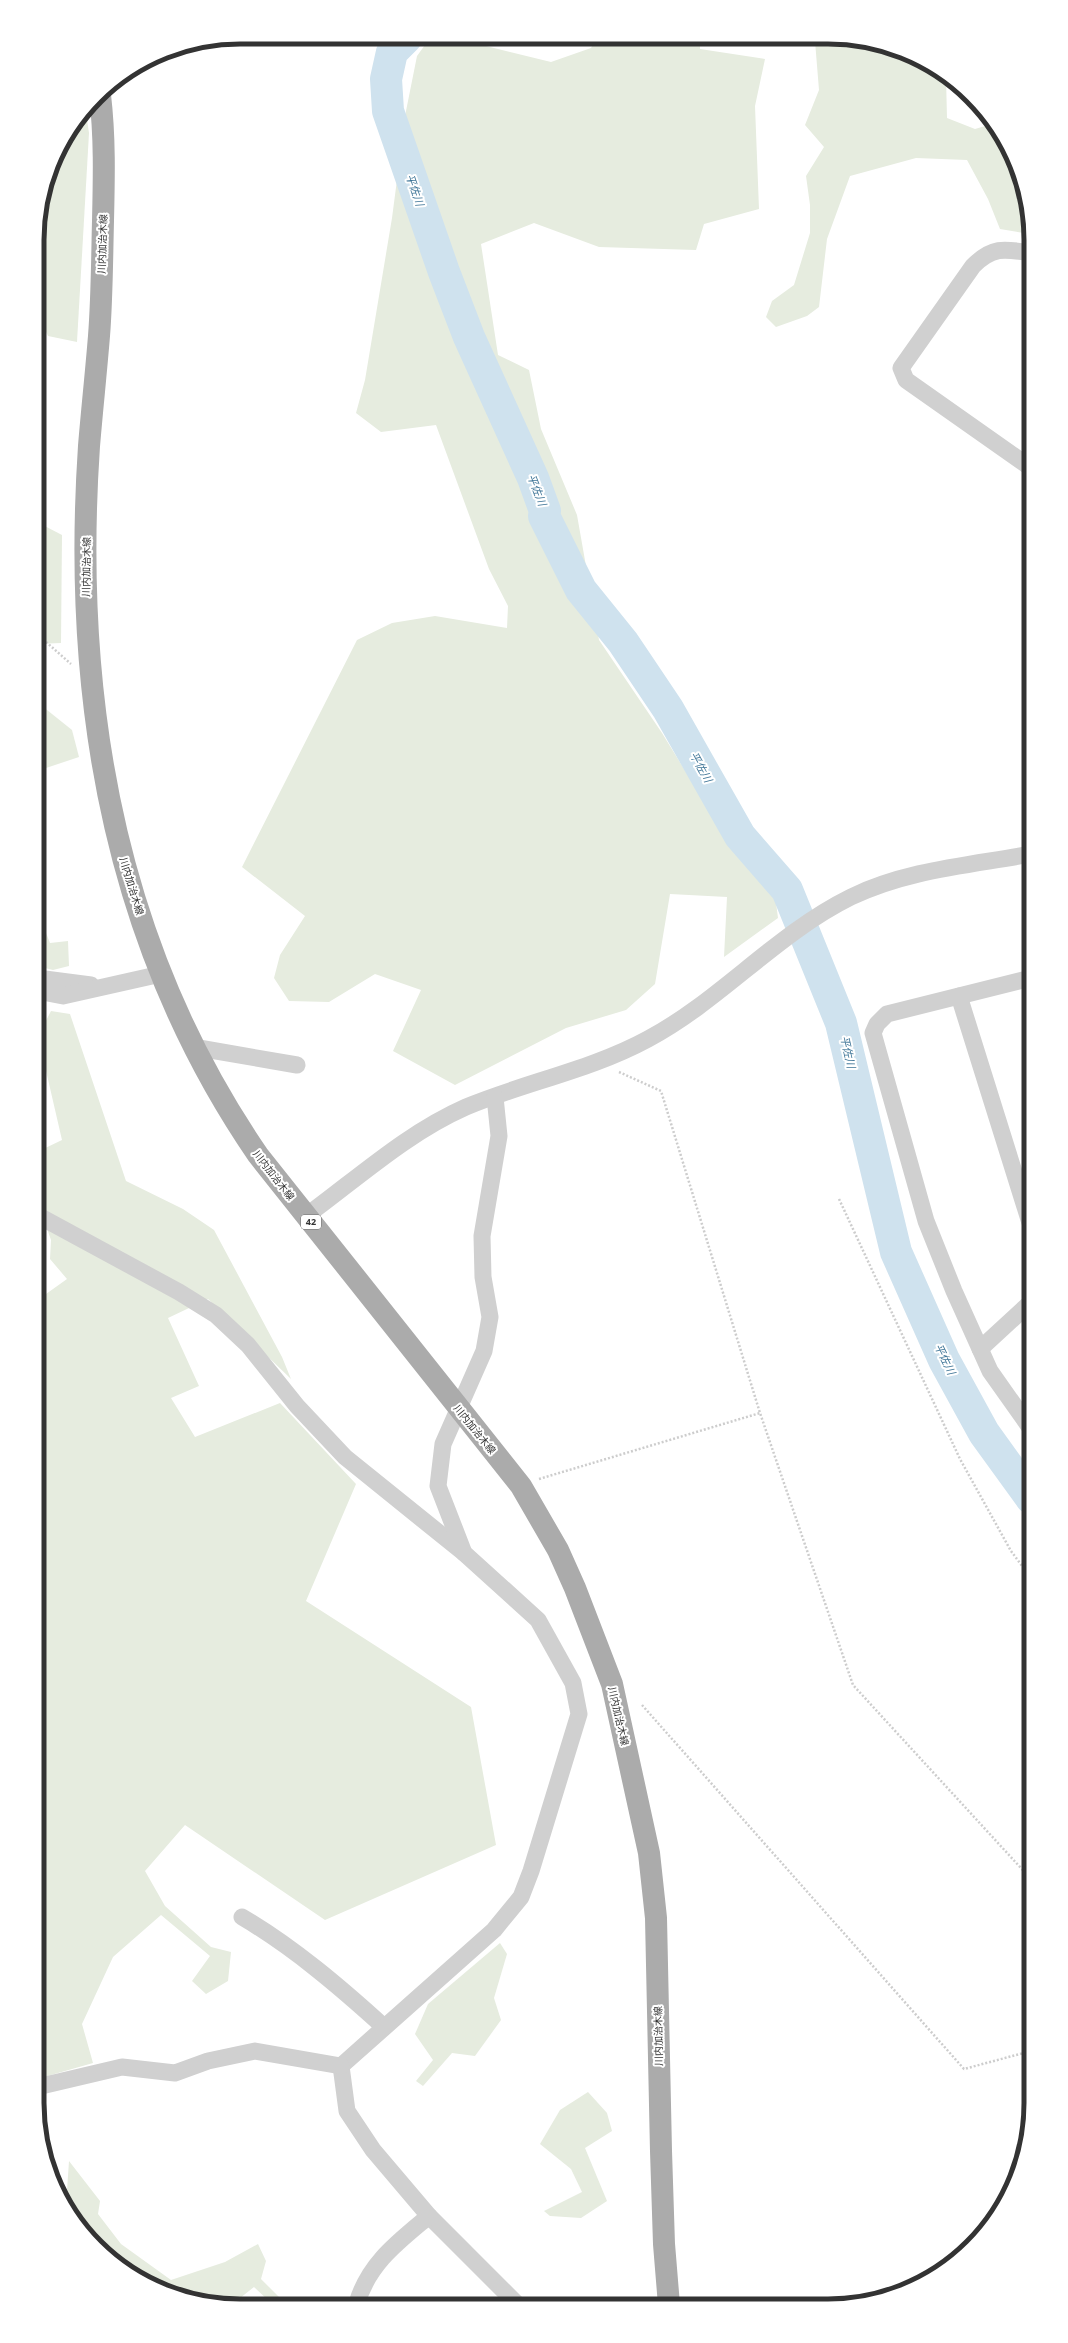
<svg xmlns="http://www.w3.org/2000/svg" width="1068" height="2343" viewBox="0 0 1068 2343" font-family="'Noto Sans','Noto Sans JP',sans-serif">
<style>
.green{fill:#e6ecdf}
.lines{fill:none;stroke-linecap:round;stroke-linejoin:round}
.river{stroke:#cfe2ee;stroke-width:32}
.path{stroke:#cdcdcd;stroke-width:2.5;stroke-dasharray:2 2;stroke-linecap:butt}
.minor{stroke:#d0d0d0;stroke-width:17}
.major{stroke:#ababab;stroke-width:22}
.labels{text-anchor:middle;stroke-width:4;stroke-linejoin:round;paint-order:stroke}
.shield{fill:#fff;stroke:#707070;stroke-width:1}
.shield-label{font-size:9px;font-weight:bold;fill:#333}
.street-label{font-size:10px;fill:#333;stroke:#fff}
.water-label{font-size:11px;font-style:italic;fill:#3f7597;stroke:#fff}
.rim{fill:none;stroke:#333;stroke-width:5}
</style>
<rect width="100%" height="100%" fill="#fff"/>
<g class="green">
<path d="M430 38H472L482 45 551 62 591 48 596 39 700 40V49L765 59 755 106 759 209 704 224 696 250 599 247 534 223 481 244 498 355 529 370 541 429 577 515 599 640 662 733 738 857 775 895 778 918 724 957 727 897 670 894 655 984 626 1010 566 1028 455 1085 393 1051 421 990 375 974 329 1002 289 1001 274 978 280 955 305 916 242 867 357 640 392 623 435 616 507 628 508 606 489 569 436 425 381 432 356 413 365 380 392 218 406 111 417 56Z"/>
<path d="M815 41H867L918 58 946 77 947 118 975 129 992 124 1004 138 1024 187 1030 234 1000 229 988 199 967 160 916 158 850 176 827 239 819 307 807 316 776 327 766 317 772 301 794 285 810 233V205L806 176 824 147 805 125 819 90Z"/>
<path d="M86 113 89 133 77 342 48 336 37 313V226L58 150Z"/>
<path d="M37 522 62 535 61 643 37 644Z"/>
<path d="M37 702 72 730 79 757 37 771Z"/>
<path d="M38 913 50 943 68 941 69 966 53 970 37 966Z"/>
<path d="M51 1011 70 1014 126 1181 183 1209 214 1230 282 1357 291 1379 208 1299 168 1318 199 1386 171 1398 195 1437 280 1403 356 1484 306 1601 471 1707 496 1845 325 1920 185 1825 145 1871 165 1906 211 1947 231 1952 228 1981 206 1994 192 1981 210 1956 161 1915 113 1957 82 2024 93 2063 37 2079V1285L46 1294 67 1279 50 1259 51 1240 37 1200V1152L62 1140 38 1036Z"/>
<path d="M500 1943 507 1954 494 1998 501 2020 475 2056 452 2053 423 2086 416 2081 433 2060 415 2034 428 2004Z"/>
<path d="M588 2092 607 2113 612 2131 585 2148 607 2201 581 2218 550 2216 544 2211 582 2192 571 2169 540 2144 560 2110Z"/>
<path d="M69 2161 100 2201 98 2214 121 2244 171 2280 225 2262 258 2244 266 2261 261 2279 285 2303H271L254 2287 235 2302H201L150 2285 106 2255 71 2216 66 2205Z"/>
</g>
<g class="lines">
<path class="river" d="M406 38 392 52 386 79 388 111 444 272 469 337 533 478 545 511 544 516 581 590 623 642 668 709 740 836 787 890 841 1023 896 1252 944 1360 984 1433 1031 1498"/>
<g class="path">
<path d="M37 634 71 664"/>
<path d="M619 1072 661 1091 760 1413 853 1685 1031 1879"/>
<path d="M839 1199 960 1459 1011 1551 1031 1578"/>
<path d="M539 1479 760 1413"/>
<path d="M642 1705 964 2069 1031 2051"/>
</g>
<g class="minor">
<path d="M1031 468 906 380 901 368 973 266C993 246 1005 249 1031 253"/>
<path d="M37 978 91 985"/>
<path d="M37 991 63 996 161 974"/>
<path d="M959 996 1031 1226"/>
<path d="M193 1047 297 1065"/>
<path d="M37 1215 179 1292 216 1315 248 1345 297 1406 345 1457 464 1553"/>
<path d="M306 1216C358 1178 407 1133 466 1107 526 1082 591 1070 648 1039 721 1000 776 934 851 897 906 870 971 865 1031 854"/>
<path d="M980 1349 1031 1302"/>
<path d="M1031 1429 990 1371 954 1291 926 1221 873 1033 877 1024 887 1014 1031 978"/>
<path d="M242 1917C293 1947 340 1987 384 2027"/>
<path d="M341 2066 494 1930 521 1897 531 1871 579 1714 573 1683 538 1620 464 1553 438 1486 443 1444 484 1351 490 1317 483 1277 482 1236 499 1136 495 1097"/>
<path d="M341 2066 347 2111 373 2150 429 2216 517 2304"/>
<path d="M37 2087 122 2067 175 2073 208 2061 255 2051 341 2066"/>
<path d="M357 2303C369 2263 398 2242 429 2216"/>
</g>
<path class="major" d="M100 95C105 137 104 178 103 221 102 259 102 298 99 336 96 373 92 410 89 446 72 698 113 944 258 1155L521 1486 558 1550 575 1588 612 1684 649 1853 656 1918 661 2151 664 2244 669 2305"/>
</g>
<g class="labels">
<rect class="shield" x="301" y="1215" width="20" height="14" rx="3"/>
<g class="shield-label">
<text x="311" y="1225">42</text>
</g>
<g class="street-label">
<text transform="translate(102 244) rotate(-88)" y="4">川内加治木線</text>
<text transform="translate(86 567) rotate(-89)" y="4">川内加治木線</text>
<text transform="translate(132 886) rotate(73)" y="4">川内加治木線</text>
<text transform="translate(274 1175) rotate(52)" y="4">川内加治木線</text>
<text transform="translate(475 1429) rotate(51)" y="4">川内加治木線</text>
<text transform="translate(619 1716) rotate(77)" y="4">川内加治木線</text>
<text transform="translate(658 2036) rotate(-91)" y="4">川内加治木線</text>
</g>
<g class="water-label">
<text transform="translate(415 190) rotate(71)" y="4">平佐川</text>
<text transform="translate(537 490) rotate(69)" y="4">平佐川</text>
<text transform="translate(701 767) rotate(61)" y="4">平佐川</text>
<text transform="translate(848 1052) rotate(77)" y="4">平佐川</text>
<text transform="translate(945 1359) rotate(64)" y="4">平佐川</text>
</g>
</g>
<path d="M0 0H1068V2343H0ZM240 44H828A196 196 0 0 1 1024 240V2103A196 196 0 0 1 828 2299H240A196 196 0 0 1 44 2103V240A196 196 0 0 1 240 44Z" fill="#fff" fill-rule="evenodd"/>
<path class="rim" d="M240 44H828A196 196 0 0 1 1024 240V2103A196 196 0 0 1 828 2299H240A196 196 0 0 1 44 2103V240A196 196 0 0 1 240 44Z"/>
</svg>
